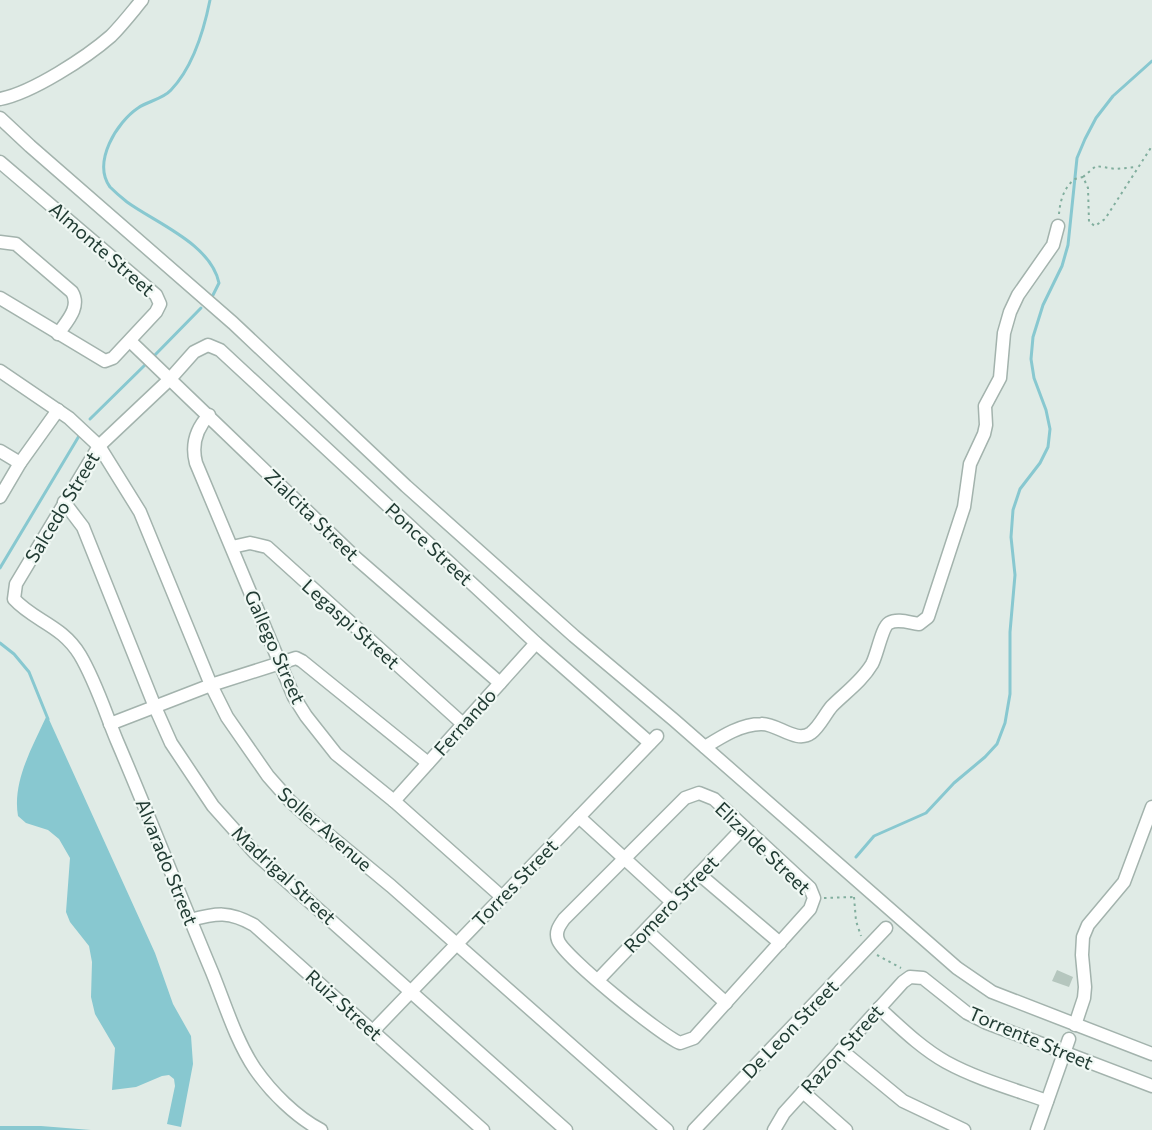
<svg xmlns="http://www.w3.org/2000/svg" width="1152" height="1130" viewBox="0 0 1152 1130" font-family="Commissioner,sans-serif">
<style>
.water{fill:#88c8d0}
.lines{fill:none;stroke-linecap:round;stroke-linejoin:round}
.stream{stroke:#88c8d0;stroke-width:3}
.building{fill:#b5c6be}
.street-casing{stroke:#a3b3ad;stroke-width:15}
.path{stroke:#81ae9e;stroke-width:2;stroke-dasharray:2.5 4;stroke-linecap:butt}
.street{stroke:#fff;stroke-width:12}
.labels{text-anchor:middle;stroke-width:4.5;stroke-linejoin:round;paint-order:stroke}
.street-label{font-size:19px;fill:#213b33;stroke:#f0f8f4}
</style>
<rect width="100%" height="100%" fill="#e0ebe6"/>
<g class="water">
<path d="M47 715 155 953 173 1004 191 1036 193 1064 181 1127 167 1124 175 1086 174 1079 169 1075 162 1076 136 1087 112 1090 115 1048 95 1014 91 997 92 962 89 946 70 922 66 912 70 858 59 839 48 830 26 823 18 816C12 781 33 746 47 715Z"/>
<path d="M0 1126H41L91 1130H0Z"/>
</g>
<g class="lines">
<g class="stream">
<path d="M210 0C204 30 193 67 171 90 163 99 148 101 138 108 117 122 92 162 110 187 115 192 122 198 127 202 156 223 211 244 219 283L213 295"/>
<path d="M152 358 201 308"/>
<path d="M90 419 148 362"/>
<path d="M0 568 79 436"/>
<path d="M0 643 14 654 29 672 48 719"/>
<path d="M856 857 874 836 926 813 954 783 985 757 997 744 1005 723 1010 694V632L1015 575 1011 537 1013 510 1020 489 1040 463 1048 447 1050 429 1046 410 1034 378 1031 359 1033 337 1043 305 1062 266 1068 245 1077 158 1085 139 1096 118 1113 96 1152 61"/>
</g>
</g>
<path class="building" d="M1057 970 1073 977 1069 987 1052 981Z"/>
<g class="lines">
<defs>
<g id="street">
<path d="M0 99C32 93 87 57 111 36 122 25 132 12 142 0"/>
<path d="M0 118 30 146 233 323 406 486 574 636 674 720 957 968 992 992 1152 1054"/>
<path d="M0 162 156 295 160 304 156 312 113 358 105 361 0 298"/>
<path d="M0 242 16 244 72 292C81 307 67 321 58 334"/>
<path d="M130 341 356 558 500 683"/>
<path d="M0 371 69 418 99 446 140 512 211 685 227 717 268 776 290 801 312 821 391 886 667 1130"/>
<path d="M209 415C196 429 191 444 196 463L294 697 306 716 336 754 394 801 502 897"/>
<path d="M0 451 20 463"/>
<path d="M0 497 20 463 58 410"/>
<path d="M64 502 83 527 155 707 171 743 213 806 255 853 566 1130"/>
<path d="M232 547 250 543 267 547 463 724"/>
<path d="M110 724 211 685 296 658 302 661 428 763"/>
<path d="M705 747C721 737 741 724 761 724 777 723 796 744 811 733 820 726 825 714 832 706 846 692 862 681 872 664 877 655 882 627 889 623 898 618 910 623 919 624L928 617 964 507 970 464 984 434 986 425 985 406 1000 378 1004 333 1010 312 1018 295 1053 245 1058 226"/>
<path d="M699 793 714 799 810 888 814 898 810 909 694 1038 680 1043C662 1036 563 956 558 940 555 932 559 926 564 919L685 798Z"/>
<path d="M394 801 536 643"/>
<path d="M579 817 672 902"/>
<path d="M699 874 780 943"/>
<path d="M190 920C217 913 229 911 254 925L483 1130"/>
<path d="M646 930 726 1003"/>
<path d="M598 980 744 827"/>
<path d="M879 1008C900 1027 921 1048 946 1062 977 1079 1013 1089 1047 1101"/>
<path d="M1075 1025 1084 998 1085 987 1082 955 1083 937 1088 925 1124 882 1152 807"/>
<path d="M373 1031 657 736"/>
<path d="M841 1050 903 1101 964 1130"/>
<path d="M803 1092 846 1130"/>
<path d="M321 1130C296 1117 271 1092 255 1069 236 1041 225 1004 212 972 180 896 150 818 117 741 105 712 96 682 80 655 62 625 34 621 14 599L16 584 99 446 170 379 194 352 208 345 220 350 536 643 650 743"/>
<path d="M694 1130 886 928"/>
<path d="M774 1130 784 1113 903 982 910 977 923 978 967 1013 987 1023 1152 1086"/>
<path d="M1037 1130 1069 1039"/>
</g>
</defs>
<use href="#street" class="street-casing"/>
<g class="path">
<path d="M1083 177 1096 166 1116 169 1136 167"/>
<path d="M1059 214C1060 201 1064 187 1075 179L1083 177 1088 188 1089 222 1095 226 1105 219 1152 146"/>
<path d="M854 897 856 921 861 936"/>
<path d="M824 898 854 897"/>
<path d="M877 955 901 968"/>
</g>
<use href="#street" class="street"/>
</g>
<g class="labels">
<g class="street-label">
<text transform="translate(102 249) rotate(41)" y="7">Almonte Street</text>
<text transform="translate(62 507) rotate(-59)" y="7">Salcedo Street</text>
<text transform="translate(312 515) rotate(44)" y="7">Zialcita Street</text>
<text transform="translate(429 544) rotate(43)" y="7">Ponce Street</text>
<text transform="translate(351 624) rotate(42)" y="7">Legaspi Street</text>
<text transform="translate(275 647) rotate(66)" y="7">Gallego Street</text>
<text transform="translate(465 722) rotate(-48)" y="7">Fernando</text>
<text transform="translate(325 829) rotate(41)" y="7">Soller Avenue</text>
<text transform="translate(763 848) rotate(44)" y="7">Elizalde Street</text>
<text transform="translate(167 862) rotate(68)" y="7">Alvarado Street</text>
<text transform="translate(284 875) rotate(43)" y="7">Madrigal Street</text>
<text transform="translate(515 883) rotate(-46)" y="7">Torres Street</text>
<text transform="translate(671 904) rotate(-46)" y="7">Romero Street</text>
<text transform="translate(344 1005) rotate(42)" y="7">Ruiz Street</text>
<text transform="translate(790 1029) rotate(-46)" y="7">De Leon Street</text>
<text transform="translate(1031 1038) rotate(23)" y="7">Torrente Street</text>
<text transform="translate(842 1049) rotate(-48)" y="7">Razon Street</text>
</g>
</g>
</svg>
